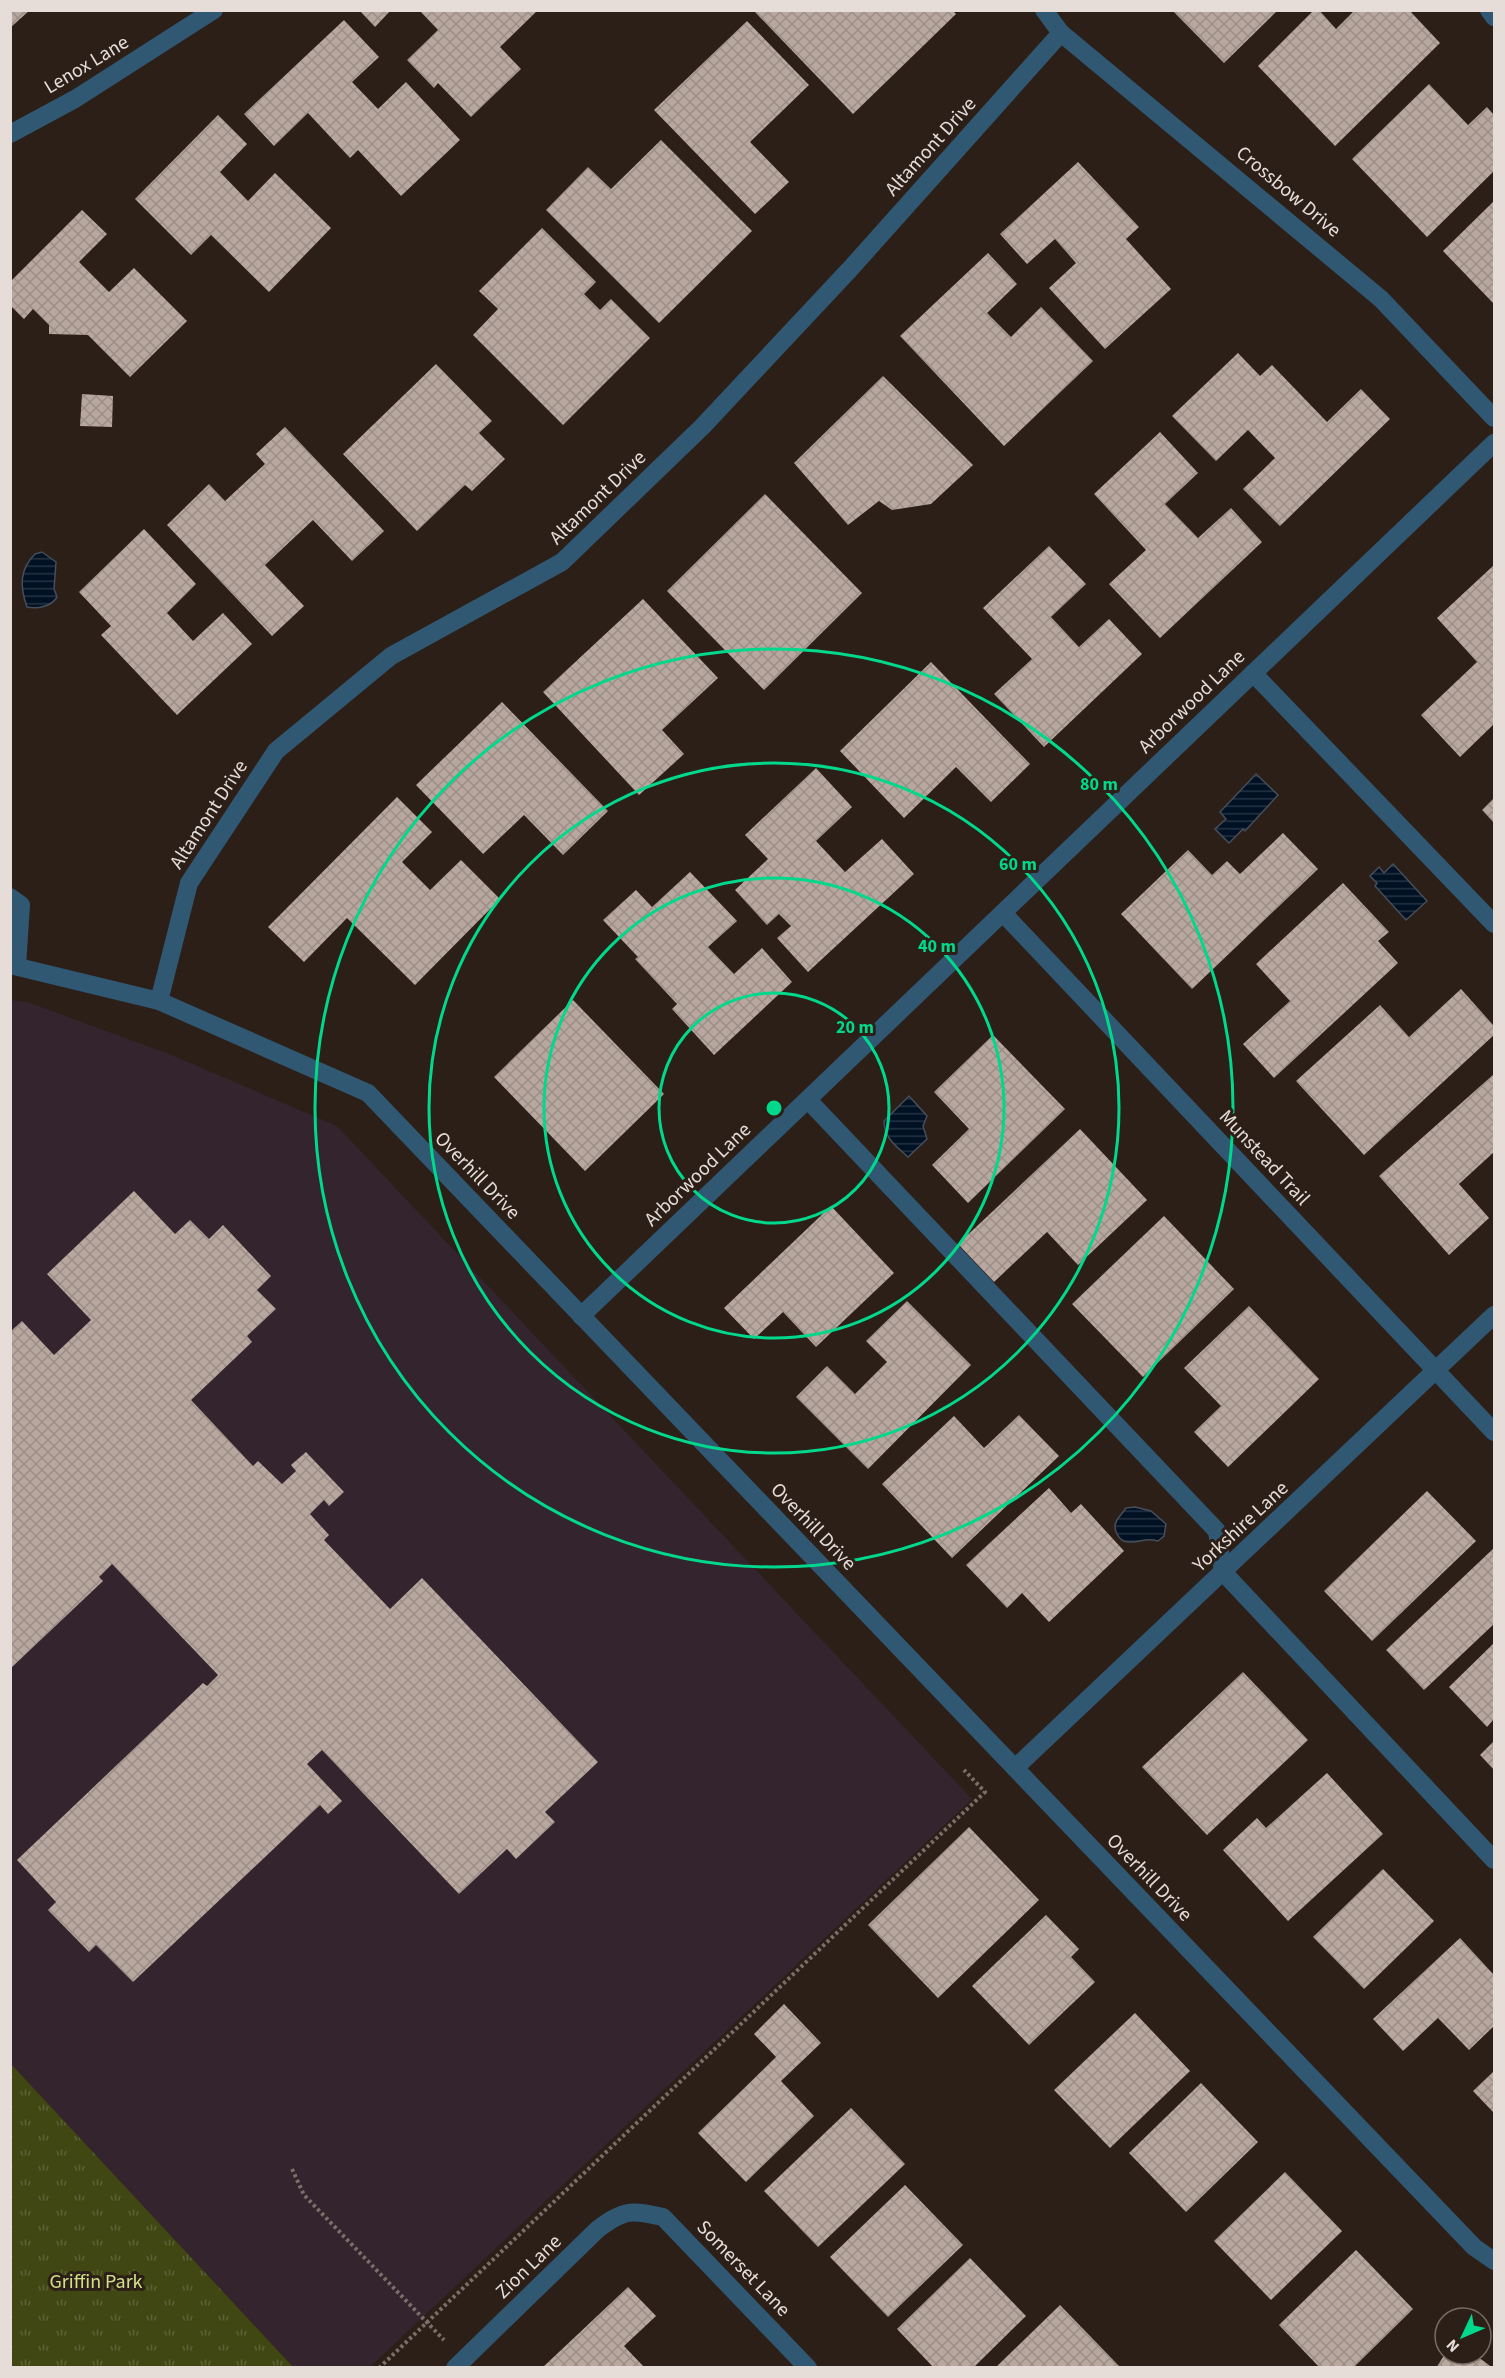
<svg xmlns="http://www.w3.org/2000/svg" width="1505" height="2378" viewBox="0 0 1505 2378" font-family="'Source Sans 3',sans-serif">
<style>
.education{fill:#34242e}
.grass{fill:url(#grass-tufts)}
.water{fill:url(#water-rules);stroke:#454e5a;stroke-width:1.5}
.building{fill:url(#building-cross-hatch)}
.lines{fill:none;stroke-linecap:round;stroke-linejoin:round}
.path{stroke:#7b6f69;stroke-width:4;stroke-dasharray:3 3;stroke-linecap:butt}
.minor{stroke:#305873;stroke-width:18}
.ring{fill:none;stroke:#00d98c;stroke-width:3}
.labels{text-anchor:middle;stroke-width:6;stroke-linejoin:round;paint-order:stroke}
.street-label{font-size:20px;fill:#e6ddd8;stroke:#2c1f18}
.park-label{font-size:20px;fill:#d3e089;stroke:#2c1f18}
.centre{fill:#00d98c;stroke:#2c1f18;stroke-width:3}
.ring-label{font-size:18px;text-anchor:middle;font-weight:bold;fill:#00d98c;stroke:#2c1f18;stroke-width:6;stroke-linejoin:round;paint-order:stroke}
</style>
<defs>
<pattern id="grass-tufts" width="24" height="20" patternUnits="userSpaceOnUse" patternTransform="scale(1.5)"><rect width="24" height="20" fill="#414713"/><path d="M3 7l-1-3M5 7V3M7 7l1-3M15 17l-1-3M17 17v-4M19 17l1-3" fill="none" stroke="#5c6135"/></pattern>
<pattern id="water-rules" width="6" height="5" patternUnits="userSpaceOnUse" patternTransform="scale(1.5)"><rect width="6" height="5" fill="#001124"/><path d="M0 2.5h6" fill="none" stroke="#253343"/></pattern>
<pattern id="building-cross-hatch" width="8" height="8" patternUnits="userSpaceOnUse" patternTransform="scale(1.5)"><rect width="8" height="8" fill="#b8a79e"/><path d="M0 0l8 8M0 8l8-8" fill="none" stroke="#9b8e87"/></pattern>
</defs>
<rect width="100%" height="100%" fill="#2c1f18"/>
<path class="education" d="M11 1000 27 1002 169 1054 337 1126 972 1799 370 2367H293L11 2064Z"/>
<path class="grass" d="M10 2064H11L293 2367H11Z"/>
<g class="water">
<path d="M42 552 56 562 54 589 57 597C51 607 37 609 27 607 20 587 19 570 35 554Z"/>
<path d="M1256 774 1278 795 1245 831 1243 829 1229 843 1215 829 1226 819 1220 812Z"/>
<path d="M1393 864 1427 901 1406 920 1375 886 1377 883 1370 876 1379 867 1384 873Z"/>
<path d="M909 1096 927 1116 923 1126 927 1139 908 1157C897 1147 884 1138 884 1121Z"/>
<path d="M1135 1507 1151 1511 1166 1524 1164 1536 1158 1541C1144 1537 1141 1543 1129 1542 1118 1542 1112 1528 1117 1520 1120 1515 1123 1513 1126 1508Z"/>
</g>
<g class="building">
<path d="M10 10H30L10 28Z"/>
<path d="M359 10H391L375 27Z"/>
<path d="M419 10H538L500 47 521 69 471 117 438 83 434 88 407 60 438 30Z"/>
<path d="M753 10H952L956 14 853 114Z"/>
<path d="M1172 10H1278L1224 63Z"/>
<path d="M1314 10H1319L1336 29 1355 10H1409L1440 43 1335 146 1258 66Z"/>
<path d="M344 20 379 57 352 82 378 109 406 82 460 140 401 196 358 150 350 158 308 113 274 146 244 114Z"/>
<path d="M747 21 809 85 750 142 789 182 755 214 654 110Z"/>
<path d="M1429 84 1468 125 1487 107 1494 115V171L1427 237 1352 159Z"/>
<path d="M218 115 247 144 220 172 248 201 275 173 331 228 269 292 211 235 191 255 135 199Z"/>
<path d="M661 140 752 231 659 323 546 210 588 167 611 189Z"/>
<path d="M1078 162 1139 227 1126 239 1171 289 1105 349 1049 288 1076 263 1055 239 1027 264 1000 234Z"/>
<path d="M1494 201V304L1443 251Z"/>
<path d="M82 210 107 234 79 262 109 292 134 268 187 321 130 377 88 335 49 334V325L33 309 24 319 10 305V282Z"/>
<path d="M542 228 596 282 584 294 600 310 611 299 650 338 563 425 473 335 498 309 479 291Z"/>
<path d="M988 253 1017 284 987 313 1011 337 1041 307 1093 361 1004 446 900 336Z"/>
<path d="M1238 353 1260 376 1272 365 1327 422 1361 389 1390 419 1280 526 1243 489 1275 458 1248 430 1216 461 1172 416Z"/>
<path d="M436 364 492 421 479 433 505 459 472 491 465 485 417 531 343 454Z"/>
<path d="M883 376 973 465 931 504 892 510 879 501 848 525 794 463Z"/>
<path d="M82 394 113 396 112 427 80 426Z"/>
<path d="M285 427 384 531 352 561 313 520 265 565 304 606 272 636 167 525 209 484 225 501 265 464 256 454Z"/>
<path d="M1160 432 1198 473 1165 504 1198 538 1231 508 1262 542 1160 638 1109 584 1146 550 1094 494Z"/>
<path d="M765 494 862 593 764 690 667 591Z"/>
<path d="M144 529 196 584 167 613 193 641 223 613 252 644 177 715 101 635 111 626 79 592Z"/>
<path d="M1049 546 1086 584 1051 617 1079 647 1109 619 1142 654 1044 747 994 694 1032 659 983 608Z"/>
<path d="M1494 565V724L1460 757 1421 715 1477 662 1437 618Z"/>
<path d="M643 599 718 678 662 730 684 754 639 795 543 692Z"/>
<path d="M931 662 1030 764 991 802 956 767 904 818 840 751Z"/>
<path d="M502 702 608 811 563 855 524 815 483 854 416 785Z"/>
<path d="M816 768 852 807 816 841 845 872 882 839 914 874 808 972 777 938 791 926 779 914 767 925 735 890 768 859 745 835Z"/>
<path d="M397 797 432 832 402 862 430 890 461 860 500 899 415 985 347 918 304 962 268 927Z"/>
<path d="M1494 798V823L1482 810Z"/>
<path d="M1283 833 1318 869 1192 989 1121 914 1188 850 1212 875 1227 861 1240 874Z"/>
<path d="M690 872 737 921 708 947 734 974 762 948 792 982 714 1055 672 1009 677 1004 635 959 638 957 603 920 636 890 652 907Z"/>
<path d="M1343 883 1389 932 1378 941 1398 963 1274 1078 1243 1044 1290 1001 1256 964Z"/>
<path d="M1461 989 1494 1026V1035L1364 1155 1296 1081 1380 1005 1409 1037Z"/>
<path d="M573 1000 664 1094 585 1171 494 1077Z"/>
<path d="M993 1035 1065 1109 968 1203 932 1165 969 1129 934 1092Z"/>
<path d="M1494 1074V1152L1459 1184 1489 1218 1449 1255 1379 1176Z"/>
<path d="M1080 1129 1147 1200 1078 1265 1047 1232 994 1282 958 1244Z"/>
<path d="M134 1191 175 1234 190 1220 209 1239 223 1225 271 1276 257 1290 276 1309 247 1336 252 1342 191 1400 253 1466 258 1461 282 1484 296 1471 291 1465 306 1452 344 1492 329 1506 324 1500 310 1514 329 1535 324 1540 390 1609 422 1578 598 1762 545 1812 555 1822 516 1859 507 1849 459 1894 322 1750 307 1764 342 1801 328 1814 320 1805 133 1982 96 1945 89 1952 48 1910 56 1902 17 1860 203 1683 207 1686 218 1675 112 1564 99 1577 103 1581 10 1669V1332L22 1321 54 1355 91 1320 47 1274Z"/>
<path d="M831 1206 894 1273 816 1347 783 1312 754 1339 724 1308Z"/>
<path d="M1164 1216 1234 1289 1143 1377 1072 1304Z"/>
<path d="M907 1301 971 1365 868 1469 796 1397 827 1366 855 1394 887 1362 866 1341Z"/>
<path d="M1249 1306 1319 1379 1228 1467 1194 1432 1221 1406 1184 1368Z"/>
<path d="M1019 1415 1059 1456 952 1558 882 1484 954 1416 984 1448Z"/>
<path d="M1049 1488 1071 1513 1081 1504 1124 1551 1049 1622 1022 1593 1007 1608 966 1565Z"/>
<path d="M1427 1491 1476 1541 1372 1641 1324 1591Z"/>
<path d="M1494 1548V1624L1424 1690 1386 1650Z"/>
<path d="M1494 1643V1719L1487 1727 1449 1687Z"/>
<path d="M1243 1672 1308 1740 1207 1835 1142 1767Z"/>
<path d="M1494 1741V1770L1480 1755Z"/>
<path d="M1327 1773 1383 1834 1288 1921 1223 1850 1257 1818 1266 1828Z"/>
<path d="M969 1827 1039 1900 938 1998 868 1925Z"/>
<path d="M1383 1869 1434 1921 1364 1989 1313 1937Z"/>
<path d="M1046 1915 1079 1949 1071 1957 1095 1982 1029 2045 972 1986Z"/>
<path d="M1460 1938 1494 1975V2026L1469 2050 1438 2018 1403 2051 1373 2019Z"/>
<path d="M784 2004 821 2043 781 2081 814 2116 746 2182 698 2133 776 2057 754 2034Z"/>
<path d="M1135 2013 1190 2071 1110 2148 1054 2090Z"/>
<path d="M1494 2071V2113L1473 2091Z"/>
<path d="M1201 2083 1258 2142 1186 2212 1129 2153Z"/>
<path d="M851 2108 905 2164 818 2247 764 2191Z"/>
<path d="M1285 2172 1342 2231 1271 2300 1214 2241Z"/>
<path d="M905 2185 963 2245 888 2317 830 2257Z"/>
<path d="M1356 2250 1413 2309 1353 2368H1320L1279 2325Z"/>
<path d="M970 2258 1026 2316 973 2368H934L897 2329Z"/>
<path d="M628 2287 656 2316 624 2346 645 2368H542Z"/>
<path d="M1060 2305 1121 2368H995Z"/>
<path d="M1445 2354H1474L1493 2368H1436Z"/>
</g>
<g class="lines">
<g class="path">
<path d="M292 2169 304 2195 444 2340"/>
<path d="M379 2368 985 1792 964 1770"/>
</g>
<g class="minor">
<path d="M1044 10 1061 33 1381 299 1494 418"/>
<path d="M1489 10 1494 17"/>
<path d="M10 134 75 99 214 10"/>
<path d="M1253 673 1494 924"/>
<path d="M10 897 21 905 17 966"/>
<path d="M1003 913 1494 1432"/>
<path d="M10 965 159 1001 368 1093 1474 2247 1494 2261"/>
<path d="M159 1001 189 883 276 751 391 656 562 562 702 427 851 268 1061 33"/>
<path d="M808 1100 1217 1531 1223 1572 1494 1860"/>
<path d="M581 1316 1494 443"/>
<path d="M1015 1768 1494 1315"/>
<path d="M455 2368 598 2229C625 2209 631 2210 663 2217L808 2368"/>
</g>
</g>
<g class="ring">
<circle cx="774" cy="1108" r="115"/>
<circle cx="774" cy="1108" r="230"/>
<circle cx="774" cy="1108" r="345"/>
<circle cx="774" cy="1108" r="459"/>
</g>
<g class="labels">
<g class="street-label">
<text transform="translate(86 64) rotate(-31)" y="7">Lenox Lane</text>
<text transform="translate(930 146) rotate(-48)" y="7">Altamont Drive</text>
<text transform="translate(1289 191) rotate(40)" y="7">Crossbow Drive</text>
<text transform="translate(597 497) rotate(-44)" y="7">Altamont Drive</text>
<text transform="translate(1191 701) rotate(-44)" y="7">Arborwood Lane</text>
<text transform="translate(208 814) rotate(-57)" y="7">Altamont Drive</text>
<text transform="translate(1265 1157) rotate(47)" y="7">Munstead Trail</text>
<text transform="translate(697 1174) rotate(-44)" y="7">Arborwood Lane</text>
<text transform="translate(478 1175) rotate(46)" y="7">Overhill Drive</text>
<text transform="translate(814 1526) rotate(46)" y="7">Overhill Drive</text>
<text transform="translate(1240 1526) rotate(-43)" y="7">Yorkshire Lane</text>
<text transform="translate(1150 1877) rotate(46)" y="7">Overhill Drive</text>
<text transform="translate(528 2266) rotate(-44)" y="7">Zion Lane</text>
<text transform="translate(744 2268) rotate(46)" y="7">Somerset Lane</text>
</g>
<g class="park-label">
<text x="96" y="2288">Griffin Park</text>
</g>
</g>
<circle cx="774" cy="1108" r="9" class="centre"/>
<g class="ring-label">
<text x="1099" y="790">80 m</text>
<text x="1018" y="870">60 m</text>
<text x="937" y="952">40 m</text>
<text x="855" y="1033">20 m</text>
</g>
<rect width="1505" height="2378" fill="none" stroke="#e6ddd8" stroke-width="24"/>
<g transform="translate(1463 2336) rotate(226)"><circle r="28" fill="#2c1f18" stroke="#766b65" stroke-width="1.5"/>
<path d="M0-4.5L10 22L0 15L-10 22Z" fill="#00d98c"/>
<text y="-9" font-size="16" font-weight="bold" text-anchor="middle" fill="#e6ddd8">N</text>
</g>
</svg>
